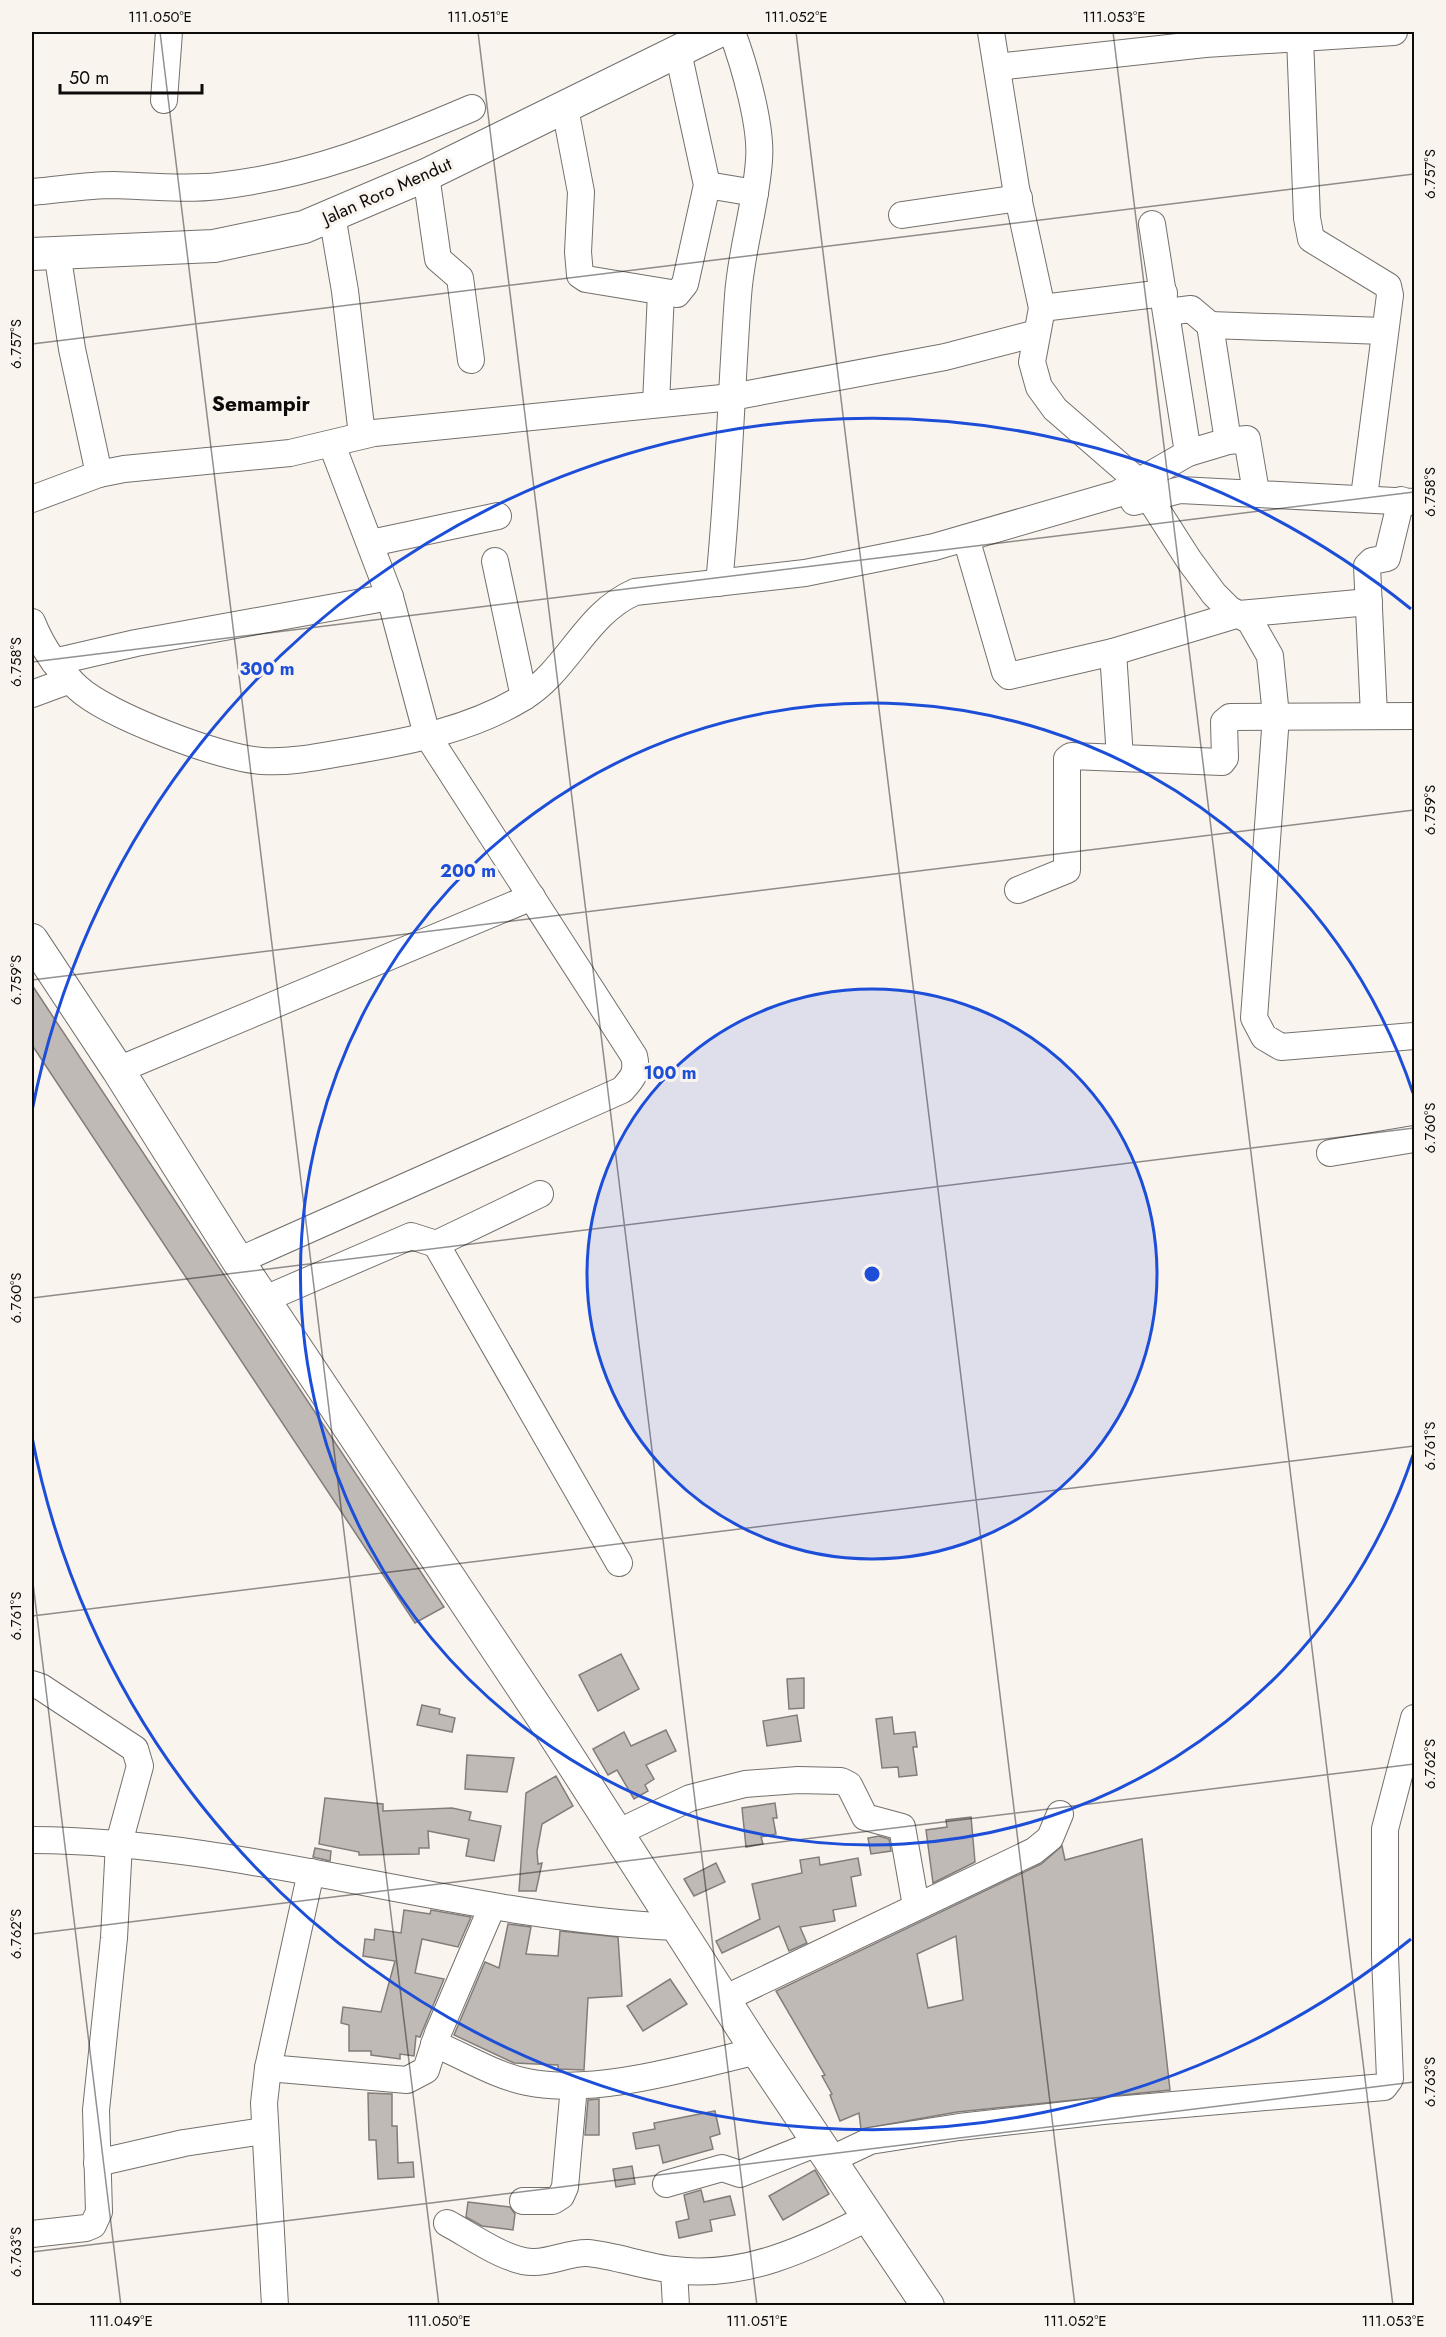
<svg xmlns="http://www.w3.org/2000/svg" width="1446" height="2337" viewBox="0 0 1446 2337" font-family="Jost,sans-serif">
<style>
.building{fill:#c0bab6;stroke:#837d7a;stroke-width:1.5;fill-rule:evenodd}
.lines{fill:none;stroke-linecap:round;stroke-linejoin:round}
.minor-casing{stroke:#74706c;stroke-width:28}
.major-casing{stroke:#74706c;stroke-width:34}
.minor{stroke:#fff;stroke-width:26}
.major{stroke:#fff;stroke-width:32}
.ticks{fill:none;stroke:#0d0b0a;stroke-width:1.5;stroke-opacity:0.45}
.ring{fill:none;stroke:#1d4ed8;stroke-width:3}
.labels{text-anchor:middle;stroke-width:6;stroke-linejoin:round;paint-order:stroke}
.street-label{font-size:18px;fill:#0d0b0a;stroke:#faf4ef}
.quarter-label{font-size:21px;font-weight:bold;fill:#0d0b0a;stroke:#faf4ef}
.centre{fill:#1d4ed8;stroke:#faf4ef;stroke-width:3}
.ring-label{font-size:18px;text-anchor:middle;font-weight:bold;fill:#1d4ed8;stroke:#faf4ef;stroke-width:6;stroke-linejoin:round;paint-order:stroke}
.neatline{fill:none;stroke:#0d0b0a;stroke-width:2}
.ticks-label{font-size:15px;text-anchor:middle;fill:#0d0b0a}
</style>
<rect width="100%" height="100%" fill="#faf4ef"/>
<g class="building">
<path d="M32 985 444 1607 415 1623 32 1045Z"/>
<path d="M621 1654 639 1689 598 1711 579 1675Z"/>
<path d="M804 1678V1708L789 1709 787 1679Z"/>
<path d="M422 1705 440 1709 439 1714 455 1718 452 1732 417 1725Z"/>
<path d="M797 1715 801 1741 767 1746 763 1721Z"/>
<path d="M892 1717 894 1734 915 1732 917 1747H913L917 1775 899 1777 898 1767 882 1768 876 1719Z"/>
<path d="M666 1730 676 1751 646 1765 654 1779 645 1785 648 1791 634 1799 617 1770 608 1775 593 1749 624 1732 631 1746Z"/>
<path d="M467 1755 514 1758 507 1792 465 1789Z"/>
<path d="M556 1776 573 1806 542 1824 537 1851 538 1864 542 1863 536 1891H519L526 1793Z"/>
<path d="M325 1798 383 1804V1811L452 1808 471 1812 469 1820 501 1826 494 1861 466 1856 469 1839 428 1831 429 1848H419V1854L359 1855V1852L319 1844Z"/>
<path d="M775 1803 777 1818H773L776 1834 761 1837 763 1844 746 1847 742 1808Z"/>
<path d="M971 1817 975 1862 933 1883 926 1830 947 1827 946 1820Z"/>
<path d="M879 1836 889 1839 891 1851 871 1854 868 1838Z"/>
<path d="M1142 1839 1170 2090 957 2112 861 2129 859 2113 840 2121 830 2095 832 2094 822 2076 825 2075 776 1991 1041 1864 1062 1846 1065 1860ZM956 1936 963 2000 928 2008 917 1954Z"/>
<path d="M315 1848 331 1851 330 1861 313 1857Z"/>
<path d="M819 1857 820 1865 858 1858 861 1875 851 1877 856 1906 833 1910 835 1921 800 1927 807 1943 789 1951 779 1926 722 1953 716 1941 760 1919 752 1884 802 1873 800 1860Z"/>
<path d="M716 1863 725 1882 694 1896 684 1879Z"/>
<path d="M404 1910 430 1914 431 1910 471 1917 458 1947 422 1939 415 1973 444 1979 420 2037 416 2036 414 2056 400 2054V2059L371 2055V2051H349V2025L341 2023 343 2007 381 2012 395 1961 363 1956 365 1939 374 1940 375 1929 401 1933Z"/>
<path d="M508 1924 531 1927 526 1954 558 1956 560 1931 618 1937 622 1996 588 1998 584 2070 558 2069V2065L514 2063 454 2035 485 1962 499 1968Z"/>
<path d="M670 1979 687 2004 643 2031 627 2006Z"/>
<path d="M368 2093 392 2094V2126H397L398 2163 413 2162 414 2177 378 2179 376 2140H369Z"/>
<path d="M599 2099V2135H585L588 2100Z"/>
<path d="M715 2111 720 2134 710 2137 713 2149 663 2163 659 2145 636 2149 633 2133 655 2129 654 2123Z"/>
<path d="M632 2166 635 2184 616 2187 613 2169Z"/>
<path d="M815 2170 829 2194 783 2220 769 2196Z"/>
<path d="M701 2190 704 2202 730 2196 735 2215 710 2220 712 2231 679 2238 676 2222 689 2219 684 2195Z"/>
<path d="M468 2202 510 2207 515 2214 513 2230 482 2226 466 2217Z"/>
</g>
<g class="lines">
<defs>
<g id="minor">
<path d="M991 32 1016 188 1042 308 1032 362 1039 387 1055 409 1139 482 1189 560 1214 594 1229 609 1250 621 1270 656 1276 716 1254 1018 1264 1037 1281 1047 1414 1036"/>
<path d="M1300 38 1307 218 1311 239 1388 286 1390 295 1364 497"/>
<path d="M997 67 1205 44 1394 32"/>
<path d="M164 100 169 32"/>
<path d="M565 108 581 192 578 252 580 275 586 279 677 294 685 284 707 185 678 52"/>
<path d="M426 175 438 259 460 278 471 360"/>
<path d="M707 185 755 193"/>
<path d="M32 192C59 190 86 185 114 185 148 186 185 190 219 186 314 175 385 145 472 108"/>
<path d="M332 215 345 291 362 435"/>
<path d="M902 215 1019 198"/>
<path d="M57 252 72 349 99 474"/>
<path d="M1042 308 1164 293"/>
<path d="M1167 312 1191 309 1210 325 1228 441"/>
<path d="M1210 325 1384 331"/>
<path d="M656 404 661 292"/>
<path d="M1188 453 1228 441 1247 439 1256 492"/>
<path d="M32 499 99 474 124 469 290 453 374 433 732 397 945 357 1037 333"/>
<path d="M1134 502 1180 490 1414 502"/>
<path d="M966 538 1005 672 1009 676 1113 652 1239 614 1369 602"/>
<path d="M371 543 498 516"/>
<path d="M495 561 524 697"/>
<path d="M719 583C729 487 731 392 738 296 741 250 756 206 759 160 762 126 744 64 732 32"/>
<path d="M32 622C42 647 58 670 78 688 107 715 222 759 262 761 291 763 323 756 352 751 411 741 472 729 524 697 568 670 586 613 635 592L805 573 934 547 1117 494 1188 453 1152 224"/>
<path d="M1113 652 1120 758"/>
<path d="M54 662 136 643 390 597"/>
<path d="M32 694 70 680"/>
<path d="M1374 715 1367 566 1372 561 1387 558 1401 500"/>
<path d="M1018 890 1067 870V759L1071 756 1222 762 1225 758 1224 722 1230 717 1414 716"/>
<path d="M118 1070 532 897"/>
<path d="M1330 1153 1414 1139"/>
<path d="M436 1244 619 1563"/>
<path d="M238 1261 622 1090C633 1078 638 1072 634 1056L427 735 390 597 332 445"/>
<path d="M265 1299 411 1236 436 1244 540 1194"/>
<path d="M32 1684 41 1687 135 1749 140 1766 119 1843 114 1938 96 2110 99 2212 93 2225 86 2228 32 2234"/>
<path d="M617 1833 690 1798 745 1784 798 1780 841 1781 849 1785 865 1817 902 1827 916 1906"/>
<path d="M32 1840C250 1841 460 1918 678 1927"/>
<path d="M724 1999 1034 1851 1050 1838 1060 1814"/>
<path d="M434 2044C465 2056 493 2075 527 2082 596 2096 689 2067 757 2051"/>
<path d="M268 2068 407 2080 426 2070 438 2033 492 1907"/>
<path d="M832 2159 870 2141 959 2127 1103 2111 1384 2087 1390 2079 1385 1956V1829L1414 1718"/>
<path d="M97 2163 184 2143 264 2131"/>
<path d="M666 2184 722 2168 740 2174 820 2142"/>
<path d="M523 2201H553L561 2196 565 2187 574 2086"/>
<path d="M447 2223C470 2235 508 2263 534 2262 553 2262 570 2252 588 2253 617 2256 645 2267 674 2270 746 2279 807 2248 869 2217"/>
<path d="M674 2270 676 2306"/>
<path d="M275 2306 264 2103 268 2068 311 1872"/>
</g>
<g id="major">
<path d="M32 254 214 246 304 227 426 175 717 32"/>
<path d="M32 940 118 1070 238 1261 553 1733 757 2051 928 2306"/>
</g>
</defs>
<use href="#minor" class="minor-casing"/>
<use href="#major" class="major-casing"/>
<use href="#minor" class="minor"/>
<use href="#major" class="major"/>
</g>
<path class="ticks" d="M160 32 439 2306M478 32 757 2306M796 32 1075 2306M1113 32 1393 2306M32 344 1414 174M32 662 1414 492M32 980 1414 810M32 1298 1414 1128M32 1575 121 2306M32 1616 1414 1446M32 1934 1414 1764M32 2252 1414 2082"/>
<circle cx="872" cy="1274" r="285" fill="#1d4ed8" fill-opacity=".12"/>
<g class="ring">
<circle cx="872" cy="1274" r="285"/>
<path d="M1413 1455A571 571 0 1 1 1413 1093"/>
<path d="M1411 1939A856 856 0 0 1 32 1437M32 1111A856 856 0 0 1 1411 609"/>
</g>
<g class="labels">
<g class="street-label">
<text transform="translate(387 191) rotate(-24)" y="6">Jalan Roro Mendut</text>
</g>
<g class="quarter-label">
<text x="261" y="411">Semampir</text>
</g>
</g>
<circle cx="872" cy="1274" r="9" class="centre"/>
<g class="ring-label">
<text x="267" y="675">300 m</text>
<text x="468" y="877">200 m</text>
<text x="670" y="1079">100 m</text>
</g>
<rect width="1446" height="2337" fill="none" stroke="#faf4ef" stroke-width="66"/>
<path d="M60 84v9h142v-9" fill="none" stroke="#0d0b0a" stroke-width="3"/>
<text x="69" y="84" font-size="18" fill="#0d0b0a" stroke="#faf4ef" stroke-width="4.5" paint-order="stroke">50 m</text>
<rect x="33" y="33" width="1380" height="2271" class="neatline"/>
<g class="ticks-label">
<text x="160" y="22">111.050°E</text>
<text x="478" y="22">111.051°E</text>
<text x="796" y="22">111.052°E</text>
<text x="1114" y="22">111.053°E</text>
<text transform="translate(1430 174) rotate(-90)" y="5">6.757°S</text>
<text transform="translate(16 344) rotate(-90)" y="5">6.757°S</text>
<text transform="translate(1430 492) rotate(-90)" y="5">6.758°S</text>
<text transform="translate(16 662) rotate(-90)" y="5">6.758°S</text>
<text transform="translate(1430 810) rotate(-90)" y="5">6.759°S</text>
<text transform="translate(16 980) rotate(-90)" y="5">6.759°S</text>
<text transform="translate(1430 1128) rotate(-90)" y="5">6.760°S</text>
<text transform="translate(16 1298) rotate(-90)" y="5">6.760°S</text>
<text transform="translate(1430 1446) rotate(-90)" y="5">6.761°S</text>
<text transform="translate(16 1616) rotate(-90)" y="5">6.761°S</text>
<text transform="translate(1430 1764) rotate(-90)" y="5">6.762°S</text>
<text transform="translate(16 1934) rotate(-90)" y="5">6.762°S</text>
<text transform="translate(1430 2082) rotate(-90)" y="5">6.763°S</text>
<text transform="translate(16 2252) rotate(-90)" y="5">6.763°S</text>
<text x="121" y="2326">111.049°E</text>
<text x="439" y="2326">111.050°E</text>
<text x="757" y="2326">111.051°E</text>
<text x="1075" y="2326">111.052°E</text>
<text x="1393" y="2326">111.053°E</text>
</g>
</svg>
